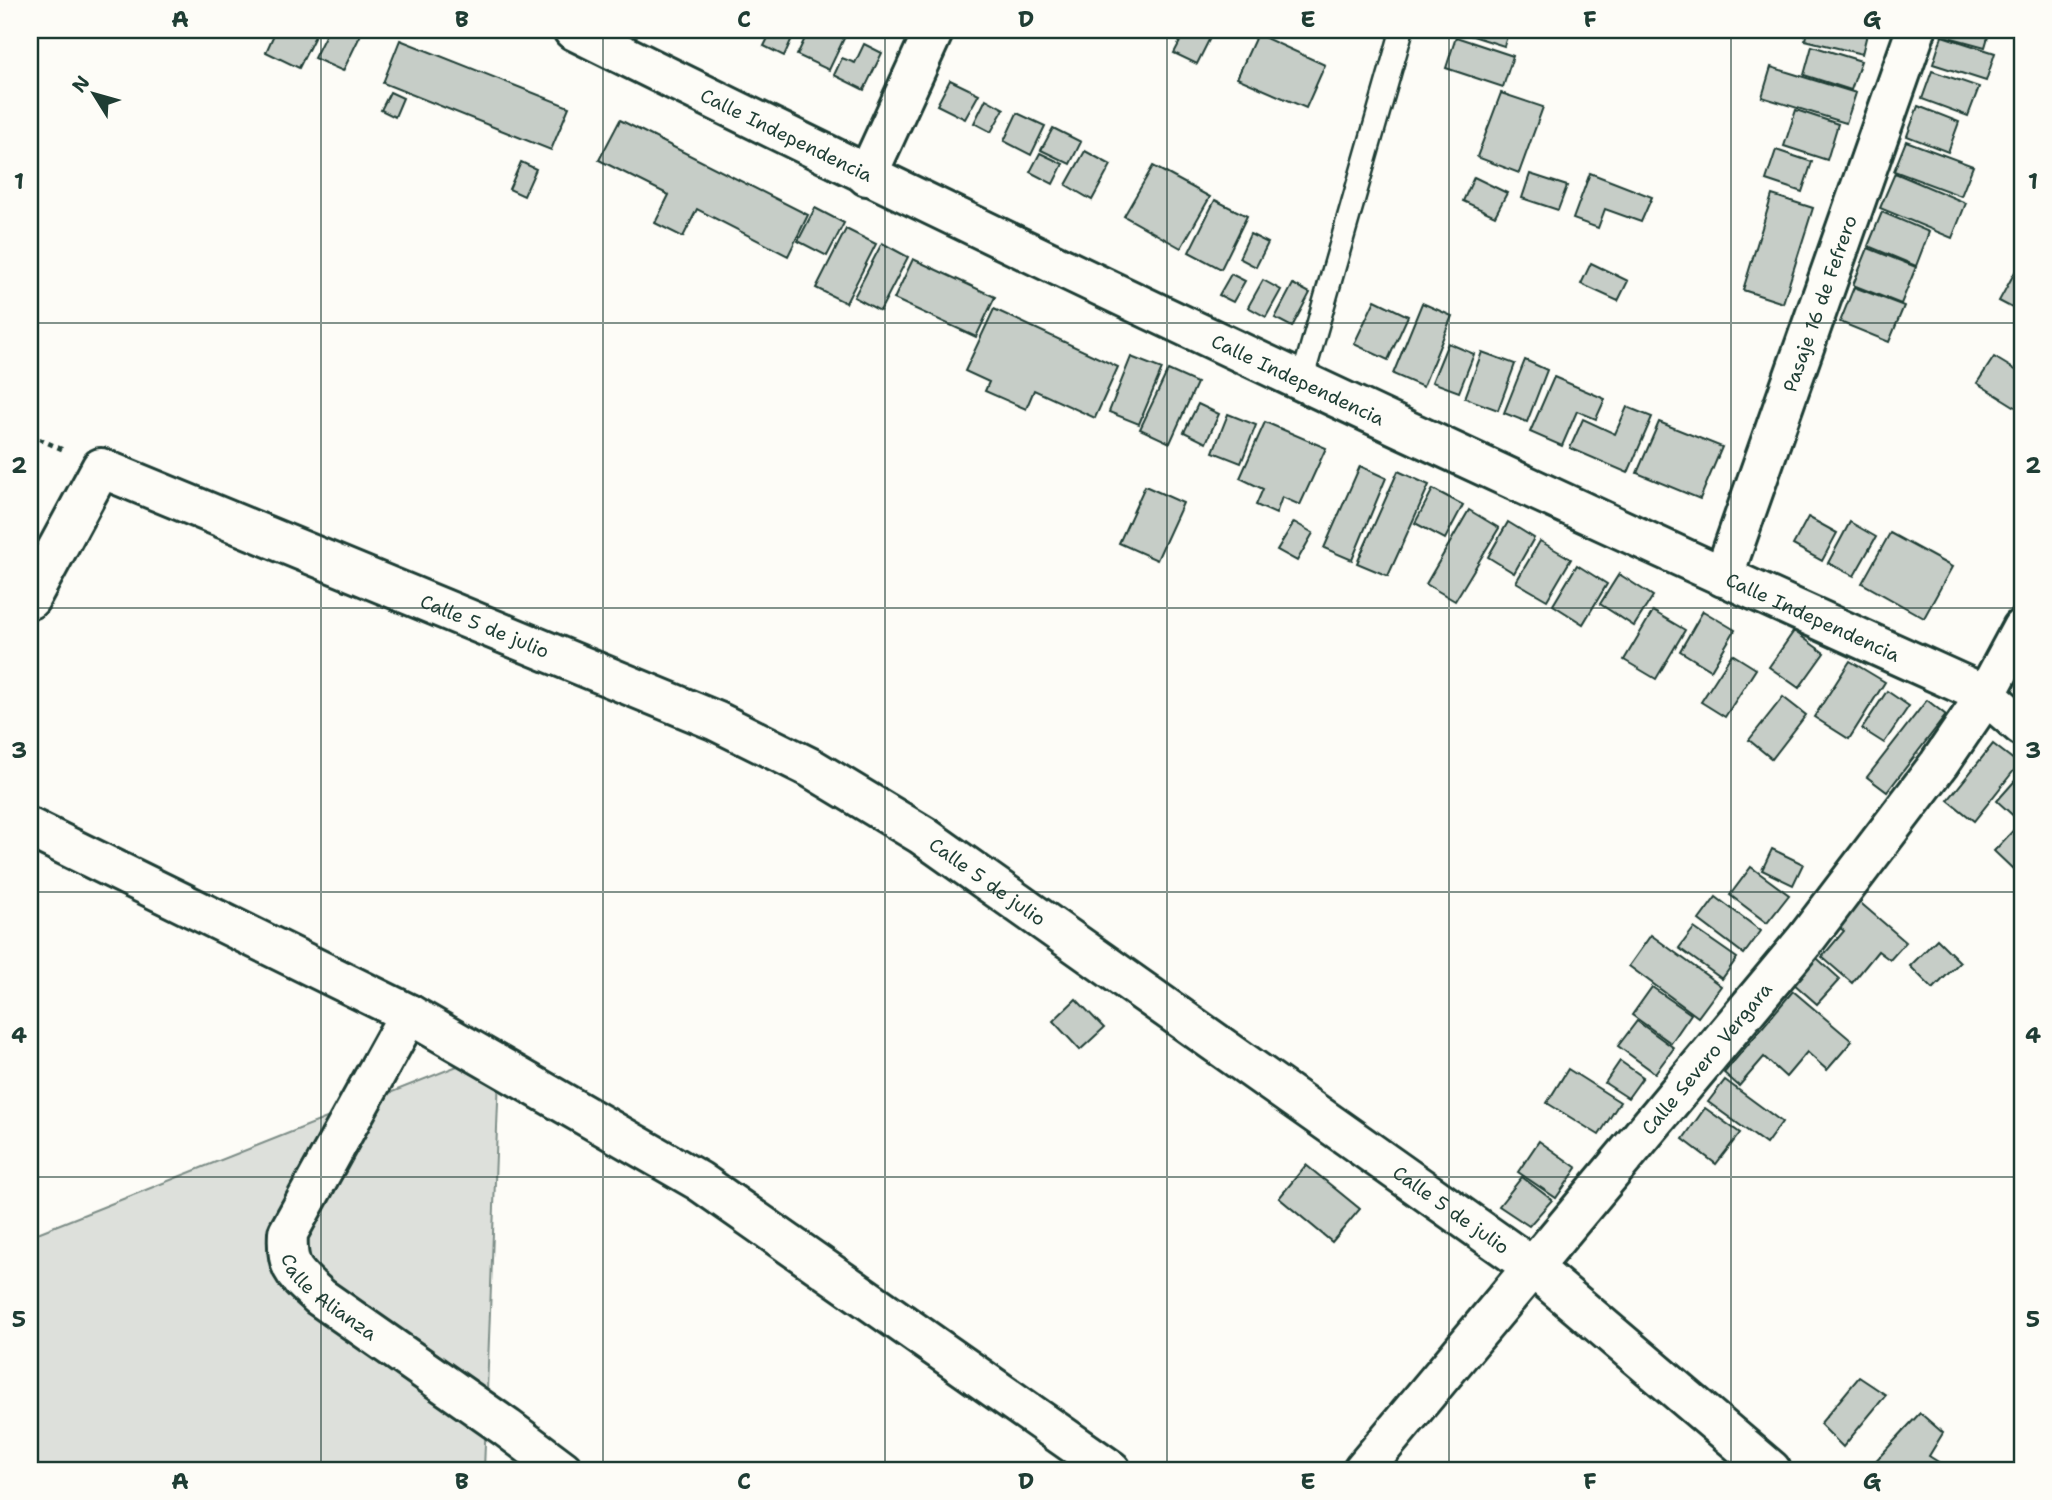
<svg xmlns="http://www.w3.org/2000/svg" width="2052" height="1500" viewBox="0 0 2052 1500" font-family="'Shantell Sans',sans-serif">
<style>
.green{fill:#dde0db;stroke:#7e8e88;stroke-width:2}
.building{fill:#c6cdc7;stroke:#1f3d34;stroke-width:2}
.lines{fill:none;stroke-linecap:round;stroke-linejoin:round}
.service-casing{stroke:#1f3d34;stroke-width:26}
.minor-casing{stroke:#1f3d34;stroke-width:44}
.path{stroke:#1f3d34;stroke-width:4.5;stroke-dasharray:5 5;stroke-linecap:butt}
.service{stroke:#fdfcf7;stroke-width:21}
.minor{stroke:#fdfcf7;stroke-width:38}
.grid{fill:none;stroke:#1f3d34;stroke-width:2;stroke-opacity:0.55}
.labels{text-anchor:middle;stroke-width:5;stroke-linejoin:round;paint-order:stroke}
.street-label{font-size:19px;fill:#1f3d34;stroke:#fdfcf7}
.neatline{fill:none;stroke:#1f3d34;stroke-width:2.5}
.grid-label{font-size:23px;text-anchor:middle;font-weight:bold;fill:#1f3d34}
</style>
<rect width="100%" height="100%" fill="#fdfcf7"/>
<filter id="ink" filterUnits="userSpaceOnUse"><feTurbulence type="fractalNoise" baseFrequency=".0143" numOctaves="2"/><feDisplacementMap in="SourceGraphic" scale="14" xChannelSelector="R" yChannelSelector="G"/><feConvolveMatrix kernelMatrix="1 2 1 2 8 2 1 2 1" color-interpolation-filters="sRGB"/></filter>
<g filter="url(#ink)">
<path class="green" d="M500 1049 484 1470H30V1236Z"/>
<g class="building">
<path d="M276 30H318L299 68 266 52Z"/>
<path d="M328 30H363L343 71 314 58Z"/>
<path d="M772 30H780L793 36 784 56 764 46Z"/>
<path d="M809 30H848L829 70 797 55Z"/>
<path d="M1186 30H1194L1210 38 1197 64 1174 53Z"/>
<path d="M1454 30H1509L1504 46Z"/>
<path d="M1807 30H1868L1862 54 1805 40Z"/>
<path d="M1942 30H1990L1985 47 1941 35Z"/>
<path d="M1257 34 1325 65 1306 108 1237 78Z"/>
<path d="M1942 36 1995 53 1986 81 1933 64Z"/>
<path d="M1456 37 1513 56 1503 87 1446 68Z"/>
<path d="M400 40 569 107 551 150 383 83Z"/>
<path d="M864 44 882 53 864 90 834 75 842 58 855 63Z"/>
<path d="M1812 46 1861 61 1851 90 1804 75Z"/>
<path d="M1771 67 1856 93 1846 123 1762 97Z"/>
<path d="M1932 71 1979 87 1968 116 1922 99Z"/>
<path d="M950 80 979 94 965 119 937 105Z"/>
<path d="M390 92 403 98 395 117 381 110Z"/>
<path d="M1501 93 1543 107 1519 173 1477 157Z"/>
<path d="M986 99 1004 109 991 132 974 123Z"/>
<path d="M1918 106 1959 122 1948 152 1907 136Z"/>
<path d="M1796 110 1838 124 1827 160 1784 146Z"/>
<path d="M1017 113 1045 126 1031 155 1004 141Z"/>
<path d="M620 120 808 215 788 256 697 209 683 237 655 223 669 195 599 160Z"/>
<path d="M1053 128 1081 142 1070 164 1041 150Z"/>
<path d="M1906 141 1973 166 1961 196 1894 171Z"/>
<path d="M1776 150 1812 162 1802 192 1766 180Z"/>
<path d="M1085 151 1111 165 1092 200 1066 185Z"/>
<path d="M1040 153 1063 164 1053 184 1030 172Z"/>
<path d="M521 162 536 169 524 196 509 189Z"/>
<path d="M1153 166 1210 197 1181 248 1124 216Z"/>
<path d="M1590 173 1652 197 1641 222 1605 209 1598 228 1573 219Z"/>
<path d="M1895 173 1966 203 1952 238 1880 208Z"/>
<path d="M1530 174 1567 186 1558 210 1522 198Z"/>
<path d="M1474 177 1507 193 1495 216 1463 201Z"/>
<path d="M1772 195 1813 208 1783 303 1743 290Z"/>
<path d="M1215 200 1247 216 1221 269 1189 252Z"/>
<path d="M815 208 844 223 827 256 798 241Z"/>
<path d="M1882 212 1929 232 1916 266 1868 246Z"/>
<path d="M846 229 876 244 846 303 816 288Z"/>
<path d="M1250 234 1268 243 1256 267 1239 258Z"/>
<path d="M882 243 908 257 880 311 854 297Z"/>
<path d="M1868 248 1916 267 1901 304 1853 285Z"/>
<path d="M913 259 995 297 976 337 894 299Z"/>
<path d="M1591 263 1628 281 1618 301 1581 284Z"/>
<path d="M2016 270 2022 273V313L1999 301Z"/>
<path d="M1231 274 1245 281 1233 302 1219 295Z"/>
<path d="M1263 280 1281 290 1266 317 1248 307Z"/>
<path d="M1293 284 1310 293 1292 327 1275 318Z"/>
<path d="M1854 287 1904 306 1889 342 1840 322Z"/>
<path d="M1375 300 1408 316 1388 360 1354 344Z"/>
<path d="M1422 303 1452 316 1423 387 1393 374Z"/>
<path d="M994 309 1118 367 1095 418 1034 390 1026 409 985 391 989 382 965 371Z"/>
<path d="M1448 343 1474 354 1459 392 1432 382Z"/>
<path d="M1482 352 1515 364 1498 410 1465 398Z"/>
<path d="M1131 357 1162 369 1139 424 1109 412Z"/>
<path d="M1994 357 2022 374V411L1977 383Z"/>
<path d="M1525 360 1547 370 1527 422 1504 413Z"/>
<path d="M1168 370 1197 383 1170 443 1140 429Z"/>
<path d="M1554 377 1605 399 1596 419 1577 411 1562 446 1530 432Z"/>
<path d="M1198 404 1219 414 1206 443 1184 432Z"/>
<path d="M1627 407 1652 417 1628 473 1570 448 1583 419 1615 434Z"/>
<path d="M1228 414 1256 425 1241 463 1213 452Z"/>
<path d="M1265 422 1326 448 1300 505 1282 497 1276 514 1256 505 1263 489 1240 478Z"/>
<path d="M1659 422 1722 447 1700 499 1637 473Z"/>
<path d="M1360 466 1386 478 1352 560 1324 548Z"/>
<path d="M1398 471 1429 485 1388 576 1357 563Z"/>
<path d="M1145 486 1183 503 1157 560 1119 543Z"/>
<path d="M1433 489 1463 505 1445 539 1415 523Z"/>
<path d="M1469 510 1499 528 1455 601 1426 584Z"/>
<path d="M1808 517 1837 533 1822 561 1793 545Z"/>
<path d="M1294 522 1313 533 1297 561 1277 550Z"/>
<path d="M1508 522 1534 538 1514 573 1488 557Z"/>
<path d="M1850 522 1876 537 1854 576 1828 563Z"/>
<path d="M1890 533 1952 567 1924 618 1862 583Z"/>
<path d="M1540 541 1571 559 1547 600 1516 582Z"/>
<path d="M1577 565 1607 584 1583 624 1553 605Z"/>
<path d="M1619 574 1653 596 1634 626 1600 604Z"/>
<path d="M1653 611 1685 630 1656 679 1624 660Z"/>
<path d="M1703 611 1735 630 1711 670 1680 651Z"/>
<path d="M1794 631 1824 653 1799 688 1769 667Z"/>
<path d="M1732 654 1756 669 1725 717 1701 702Z"/>
<path d="M1850 661 1885 682 1849 739 1814 717Z"/>
<path d="M1887 691 1909 706 1884 743 1862 729Z"/>
<path d="M1783 697 1806 715 1772 759 1749 740Z"/>
<path d="M1927 700 1946 715 1887 792 1867 777Z"/>
<path d="M1993 744 2019 764 1974 821 1948 800Z"/>
<path d="M2020 775 2022 777V816L2018 820 1997 801Z"/>
<path d="M2022 821V859L2013 869 1994 851Z"/>
<path d="M1772 849 1803 864 1793 885 1762 870Z"/>
<path d="M1751 867 1789 895 1767 923 1730 895Z"/>
<path d="M1849 893 1906 942 1890 960 1878 951 1852 983 1822 957 1844 931 1827 918Z"/>
<path d="M1716 897 1761 931 1744 954 1699 920Z"/>
<path d="M1694 928 1737 958 1722 979 1679 948Z"/>
<path d="M1651 935 1721 986 1698 1017 1629 966Z"/>
<path d="M1937 939 1960 962 1933 989 1910 966Z"/>
<path d="M1808 950 1840 979 1817 1004 1785 976Z"/>
<path d="M1652 987 1691 1014 1671 1043 1632 1015Z"/>
<path d="M1793 991 1852 1041 1827 1070 1807 1052 1786 1077 1764 1057 1739 1086 1724 1073Z"/>
<path d="M1076 999 1104 1028 1080 1050 1053 1021Z"/>
<path d="M1637 1021 1674 1048 1655 1073 1618 1046Z"/>
<path d="M1620 1061 1643 1077 1628 1098 1605 1083Z"/>
<path d="M1568 1069 1620 1102 1599 1135 1547 1103Z"/>
<path d="M1725 1080 1782 1122 1766 1144 1708 1102Z"/>
<path d="M1705 1108 1740 1133 1716 1164 1683 1139Z"/>
<path d="M1539 1141 1577 1168 1556 1198 1518 1172Z"/>
<path d="M1306 1165 1360 1209 1332 1242 1279 1198Z"/>
<path d="M1522 1177 1552 1200 1529 1226 1499 1206Z"/>
<path d="M1859 1377 1886 1395 1843 1447 1820 1424Z"/>
<path d="M1920 1413 1943 1433 1929 1456 1951 1470H1876L1871 1466Z"/>
</g>
<g class="lines">
<defs>
<path id="service" d="M1302 380 1402 30"/>
<g id="minor">
<path id="s1" d="M573 30C1039 261 1511 482 1986 695L2022 726"/>
<path d="M867 176 934 30"/>
<path id="s2" d="M1723 577 1916 30"/>
<path id="s3" d="M30 599 101 468 716 721 811 768 922 835 1531 1266 1771 1470"/>
<path d="M30 828 409 1014 699 1181 1111 1470"/>
<path id="s4" d="M409 1014 288 1233C286 1269 294 1273 320 1297L507 1428 563 1470"/>
<path id="s5" d="M1363 1470 1806 939 1939 764 1986 695 2022 628"/>
</g>
</defs>
<use href="#service" class="service-casing"/>
<use href="#minor" class="minor-casing"/>
<path class="path" d="M30 435 66 451"/>
<use href="#service" class="service"/>
<use href="#minor" class="minor"/>
</g>
</g>
<path class="grid" d="M321 30V1470M603 30V1470M885 30V1470M1167 30V1470M1449 30V1470M1731 30V1470M30 323H2022M30 608H2022M30 892H2022M30 1177H2022"/>
<g class="labels">
<g class="street-label">
<text dy="7" stroke="none"><textPath href="#s1" startOffset="238">Calle Independencia</textPath></text>
<text dy="7" stroke="none"><textPath href="#s2" startOffset="290">Pasaje 16 de Fefrero</textPath></text>
<text dy="7" stroke="none"><textPath href="#s1" startOffset="805">Calle Independencia</textPath></text>
<text dy="7" stroke="none"><textPath href="#s1" startOffset="1372">Calle Independencia</textPath></text>
<text dy="7" stroke="none"><textPath href="#s3" startOffset="564">Calle 5 de julio</textPath></text>
<text dy="7" stroke="none"><textPath href="#s3" startOffset="1130">Calle 5 de julio</textPath></text>
<text dy="7" stroke="none"><textPath href="#s5" startOffset="536">Calle Severo Vergara</textPath></text>
<text dy="7" stroke="none"><textPath href="#s3" startOffset="1698">Calle 5 de julio</textPath></text>
<text dy="7" stroke="none"><textPath href="#s4" startOffset="332">Calle Alianza</textPath></text>
</g>
</g>
<rect width="2052" height="1500" fill="none" stroke="#fdfcf7" stroke-width="77"/>
<g transform="translate(94 94) rotate(307)" stroke="#fdfcf7" stroke-width="5" paint-order="stroke">
<path d="M0-5L12 26L0 18L-12 26Z" fill="#1f3d34"/>
<text y="-10" font-size="19" font-weight="bold" text-anchor="middle" fill="#1f3d34">N</text>
</g>
<rect x="38" y="38" width="1976" height="1424" class="neatline"/>
<g class="grid-label">
<text x="180" y="27">A</text>
<text x="462" y="27">B</text>
<text x="744" y="27">C</text>
<text x="1026" y="27">D</text>
<text x="1308" y="27">E</text>
<text x="1590" y="27">F</text>
<text x="1872" y="27">G</text>
<text x="19" y="189">1</text>
<text x="2033" y="189">1</text>
<text x="19" y="473">2</text>
<text x="2033" y="473">2</text>
<text x="19" y="758">3</text>
<text x="2033" y="758">3</text>
<text x="19" y="1043">4</text>
<text x="2033" y="1043">4</text>
<text x="19" y="1327">5</text>
<text x="2033" y="1327">5</text>
<text x="180" y="1489">A</text>
<text x="462" y="1489">B</text>
<text x="744" y="1489">C</text>
<text x="1026" y="1489">D</text>
<text x="1308" y="1489">E</text>
<text x="1590" y="1489">F</text>
<text x="1872" y="1489">G</text>
</g>
</svg>
